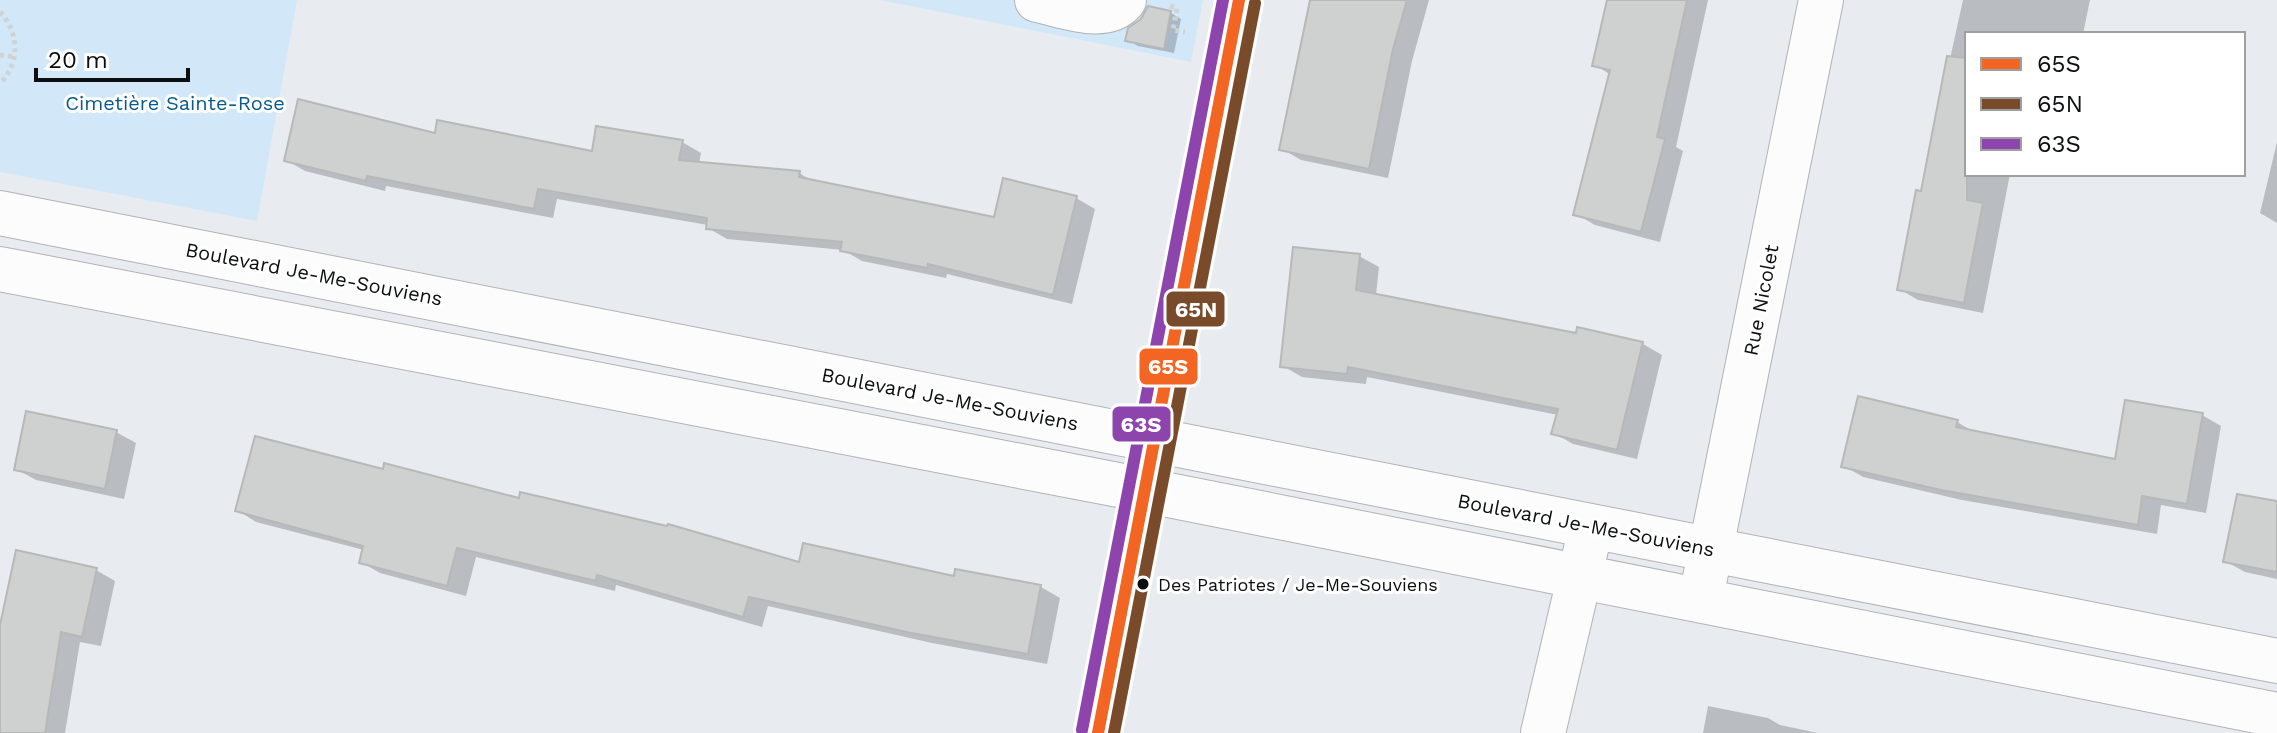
<svg xmlns="http://www.w3.org/2000/svg" width="2277" height="733" viewBox="0 0 2277 733" font-family="'Work Sans',sans-serif">
<style>
.green{fill:#d2e7f8}
.shadow{fill:#0003}
.building{fill:#cfd0d0;stroke:#b7b8b8;stroke-width:2}
.lines{fill:none;stroke-linecap:round;stroke-linejoin:round}
.minor-casing{stroke:#b0b3b6;stroke-width:46}
.path{stroke:#d0d2d3;stroke-width:5;stroke-dasharray:4 4;stroke-linecap:butt}
.minor{stroke:#fcfcfd;stroke-width:44}
.bus-1-casing{stroke:#fff;stroke-width:18}
.bus-2-casing{stroke:#fff;stroke-width:18}
.bus-3-casing{stroke:#fff;stroke-width:18}
.bus-1{stroke:#f26522;stroke-width:12}
.bus-2{stroke:#7a4b2a;stroke-width:12}
.bus-3{stroke:#8e44ad;stroke-width:12}
.bus-dot{fill:#0c0e10;stroke:#fff;stroke-width:3}
.labels{text-anchor:middle;stroke-width:6;stroke-linejoin:round;paint-order:stroke}
.bus-label{font-size:18px;fill:#0c0e10;stroke:#fff;text-anchor:start}
.park-label{font-size:20px;fill:#055b8c;stroke:#fff}
.street-label{font-size:20px;fill:#0c0e10;stroke:#fff}
.line-badge{stroke:#fff;stroke-width:3}
.badge-label{font-size:22px;text-anchor:middle;font-weight:bold;fill:#fff}
</style>
<rect width="100%" height="100%" fill="#e8ecf0"/>
<g class="green">
<path d="M0 0H297L257 221 0 172Z"/>
<path d="M880 0H1203L1191 62Z"/>
</g>
<g class="shadow">
<path d="M1315 0H1429L1412 61 1388 178 1301 160 1282 149Z"/>
<path d="M1609 0H1708L1676 147 1683 151 1660 242 1595 225 1576 214 1611 75 1595 65Z"/>
<path d="M1963 0H2090L2083 34H1967V174H2010L1983 313 1918 300 1899 289Z"/>
<path d="M1149 8 1171 13 1181 19 1174 53 1138 46 1128 40Z"/>
<path d="M436 135 594 154 682 142 701 153 699 164 799 173 816 183 995 219 1076 198 1095 209 1072 304 947 274 946 278 862 261 843 250 727 239 708 228V225L557 199 553 218 386 186 385 191 305 171 286 160Z"/>
<path d="M2277 142V223L2260 213Z"/>
<path d="M1359 256 1379 267 1376 295 1577 336 1579 329 1643 344 1662 355 1637 459 1573 444 1554 433 1558 415 1367 377 1366 384 1302 377 1283 366Z"/>
<path d="M2202 415 2221 426 2206 513 2161 505 2157 534 1962 500 1863 477 1844 466 1957 422 1976 433 2117 462Z"/>
<path d="M116 432 136 443 124 499 36 480 16 469Z"/>
<path d="M384 471 800 564 955 578 957 571 1041 587 1060 598 1047 664 932 643 768 606 762 627 616 585 615 591 476 557 466 596 380 573 361 562 364 550 256 522 237 510Z"/>
<path d="M2277 503V579L2245 572 2225 561Z"/>
<path d="M96 570 115 581 101 646 80 642 65 733H0V640Z"/>
<path d="M1708 706 1768 718 1780 725 1818 733H1703Z"/>
</g>
<g class="building">
<path d="M1310 0H1407L1393 49 1369 169 1279 150Z"/>
<path d="M1607 0H1687L1657 137 1665 139 1641 232 1573 215 1610 70 1592 66Z"/>
<path d="M1148 6 1171 11 1164 49 1125 41 1128 28 1141 19Z"/>
<path d="M1947 56 1967 58V200L1983 203 1964 303 1897 290 1916 190 1921 191Z"/>
<path d="M298 99 435 133 437 120 592 151 596 126 683 140 679 160 800 171 799 177 994 217 1003 178 1077 196 1053 295 928 264 927 268 840 251 842 242 706 229 707 218 538 189 534 209 367 176 366 181 284 161Z"/>
<path d="M1293 247 1360 254 1356 290 1576 333 1577 327 1643 342 1617 450 1551 434 1558 409 1348 367 1347 374 1280 367Z"/>
<path d="M1858 396 1958 420 1956 427 2115 459 2125 400 2203 413 2187 504 2142 496 2138 525 1941 490 1841 467Z"/>
<path d="M26 411 117 430 105 489 14 470Z"/>
<path d="M255 436 383 469 384 463 519 498 520 492 667 526 668 524 799 562 803 543 954 576 955 569 1041 585 1028 654 911 633 749 597 743 617 597 575 596 581 457 548 447 586 359 563 363 546 235 511Z"/>
<path d="M2237 494 2277 501V572L2223 562Z"/>
<path d="M16 550 97 568 82 637 61 632 45 733H0V625Z"/>
</g>
<g class="lines">
<defs>
<g id="minor">
<path d="M1037 0C1063 5 1105 23 1124 0"/>
<path d="M0 213 2277 661"/>
<path d="M0 269 1108 483 2277 715"/>
<path d="M1705 578 1821 0"/>
<path d="M1098 733 1239 0"/>
<path d="M1543 733 1586 549"/>
</g>
</defs>
<use href="#minor" class="minor-casing"/>
<g class="path">
<path d="M1170 6 1177 8 1173 30 1185 32"/>
<path d="M0 12C20 34 20 62 0 84"/>
<path d="M0 55 15 57"/>
</g>
<use href="#minor" class="minor"/>
<defs>
<path id="bus-1" d="M1098 733 1239 0"/>
<path id="bus-2" d="M1114 733 1255 3"/>
<path id="bus-3" d="M1082 730 1223 0"/>
</defs>
<use href="#bus-1" class="bus-1-casing"/>
<use href="#bus-2" class="bus-2-casing"/>
<use href="#bus-3" class="bus-3-casing"/>
<use href="#bus-1" class="bus-1"/>
<use href="#bus-2" class="bus-2"/>
<use href="#bus-3" class="bus-3"/>
</g>
<circle class="bus-dot" cx="1143" cy="584" r="7"/>
<g class="labels">
<g class="bus-label">
<text x="1158" y="591">Des Patriotes / Je-Me-Souviens</text>
</g>
<g class="park-label">
<text x="175" y="110">Cimetière Sainte-Rose</text>
</g>
<g class="street-label">
<text transform="translate(314 274) rotate(11)" y="7">Boulevard Je-Me-Souviens</text>
<text transform="translate(1761 300) rotate(-79)" y="7">Rue Nicolet</text>
<text transform="translate(950 399) rotate(11)" y="7">Boulevard Je-Me-Souviens</text>
<text transform="translate(1586 525) rotate(11)" y="7">Boulevard Je-Me-Souviens</text>
</g>
</g>
<g class="line-badge">
<rect x="1165" y="290" width="61" height="38" rx="8" fill="#7a4b2a"/>
<rect x="1138" y="347" width="61" height="39" rx="8" fill="#f26522"/>
<rect x="1111" y="405" width="61" height="38" rx="8" fill="#8e44ad"/>
</g>
<g class="badge-label">
<text x="1196" y="317">65N</text>
<text x="1168" y="374">65S</text>
<text x="1141" y="432">63S</text>
</g>
<rect x="1965" y="32" width="280" height="144" fill="#ffffff" stroke="#9e9f9f" stroke-width="2"/>
<rect x="1981" y="58" width="40" height="12" fill="#f26522" stroke="#9e9f9f" stroke-width="2"/>
<text x="2037" y="72" font-size="24" fill="#0c0e10">65S</text>
<rect x="1981" y="98" width="40" height="12" fill="#7a4b2a" stroke="#9e9f9f" stroke-width="2"/>
<text x="2037" y="112" font-size="24" fill="#0c0e10">65N</text>
<rect x="1981" y="138" width="40" height="12" fill="#8e44ad" stroke="#9e9f9f" stroke-width="2"/>
<text x="2037" y="152" font-size="24" fill="#0c0e10">63S</text>
<path d="M36 68v12h152v-12" fill="none" stroke="#0c0e10" stroke-width="4"/>
<text x="48" y="68" font-size="24" fill="#0c0e10" stroke="#ffffff" stroke-width="6" paint-order="stroke">20 m</text>
</svg>
